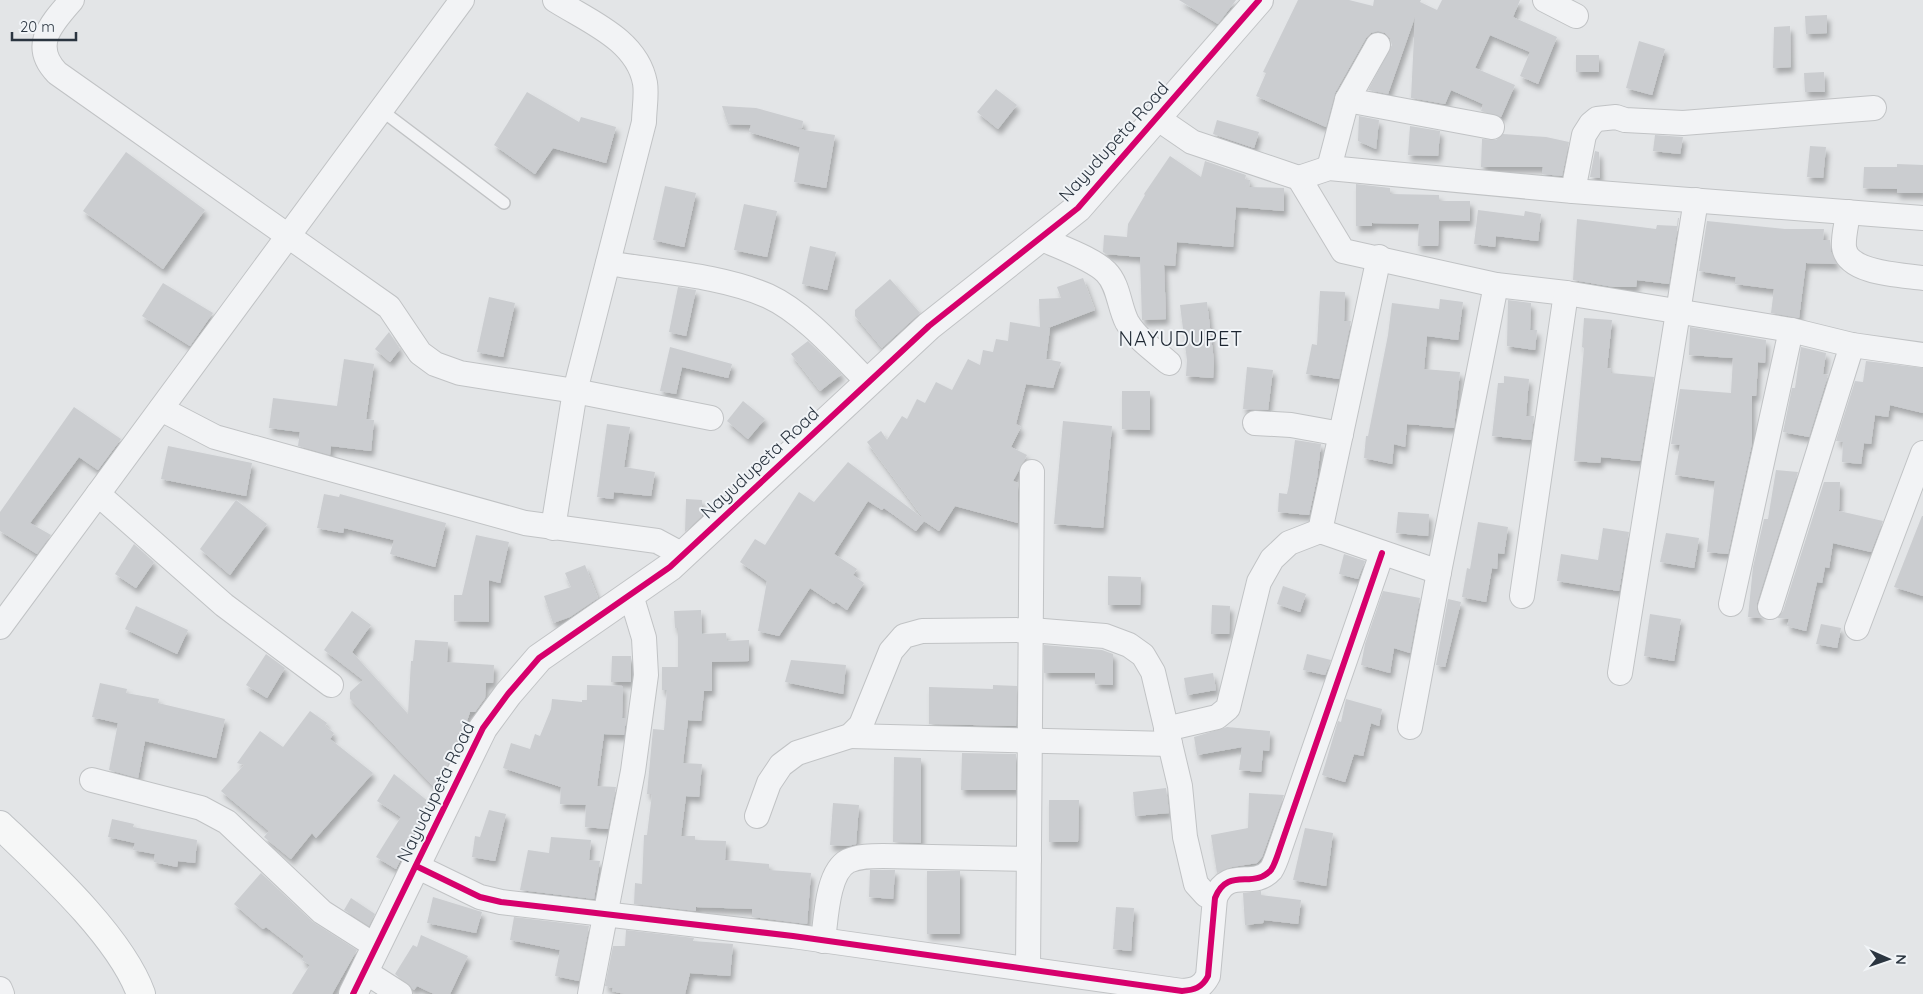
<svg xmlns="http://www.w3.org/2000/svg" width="1923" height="994" viewBox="0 0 1923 994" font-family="Quicksand,sans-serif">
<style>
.building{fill:#cbcdd0;filter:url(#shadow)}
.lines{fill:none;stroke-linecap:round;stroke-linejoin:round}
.service-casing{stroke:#c1c3c5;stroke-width:14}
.minor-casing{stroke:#c1c3c5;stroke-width:26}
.tertiary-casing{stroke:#c1c3c5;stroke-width:30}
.primary-casing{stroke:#bfc2c5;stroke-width:30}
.service{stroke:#f2f3f5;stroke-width:11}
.minor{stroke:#f2f3f5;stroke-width:24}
.tertiary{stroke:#f2f3f5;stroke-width:28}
.primary{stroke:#f6f7f7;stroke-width:28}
.cycleway-casing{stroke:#f1f4f7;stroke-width:9}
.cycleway{stroke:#d6006c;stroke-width:6}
.labels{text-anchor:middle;stroke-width:4;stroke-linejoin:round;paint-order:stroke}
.street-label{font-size:18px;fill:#2b3540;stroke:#f1f4f7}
.quarter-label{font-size:20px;letter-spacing:1px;fill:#1d2631;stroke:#f1f4f7}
</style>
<defs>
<filter id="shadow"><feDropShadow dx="3" dy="5.5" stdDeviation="2.5" flood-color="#0004"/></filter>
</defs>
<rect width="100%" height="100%" fill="#e3e5e7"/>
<g class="building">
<path d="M1179 0H1236L1218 24Z"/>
<path d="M1298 0H1349L1373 6 1374 0H1421L1420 2 1437 10 1442 0H1520L1513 17 1557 37 1538 84 1520 76 1530 52 1490 35 1475 68 1515 85 1501 117 1481 111 1483 104 1451 90 1445 104 1411 98 1415 17 1388 94 1368 90 1392 45 1390 38 1385 33 1378 31 1371 33 1366 38 1335 93 1326 127 1256 96 1266 73 1263 72Z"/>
<path d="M1827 15V33L1806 34 1805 16Z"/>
<path d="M1790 26 1791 67 1773 68 1774 27Z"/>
<path d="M1639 41 1665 49 1652 95 1626 88Z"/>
<rect x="1576" y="55" width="23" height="17"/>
<path d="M1824 72 1825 92H1805L1804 73Z"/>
<path d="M996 89 1017 105 998 129 977 112Z"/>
<path d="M527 92 579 122 581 117 616 127 606 163 553 148 535 174 494 145Z"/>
<path d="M722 106 756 108 803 121 802 128 798 129 835 135 826 188 794 182 800 147 749 132 751 125 728 124Z"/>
<path d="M1359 116 1379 120 1376 149 1358 141Z"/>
<path d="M1217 120 1259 132 1254 148 1213 134Z"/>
<path d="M1410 126 1440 131 1438 156 1408 155Z"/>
<path d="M1503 134 1546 137 1569 142 1562 176 1542 174 1543 167H1481L1482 139 1496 140Z"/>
<path d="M1655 135 1683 137 1680 154 1653 151Z"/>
<path d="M1810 146 1826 147 1823 178 1807 177Z"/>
<path d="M1595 151 1599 152 1600 178 1590 177Z"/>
<path d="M126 152 205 210 163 269 83 211Z"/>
<path d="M1170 156 1201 177 1205 161 1246 175 1245 179 1250 180 1249 187 1284 188V211L1236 207 1233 247 1177 242 1175 266 1164 265 1166 319 1142 320 1140 257 1106 254 1103 252 1104 235 1127 237 1128 224 1145 195 1144 194Z"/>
<path d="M1897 164 1923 165V193H1897V189L1863 188 1864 167H1897Z"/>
<path d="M1356 184 1390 188V194L1439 195V201H1470V221H1439L1438 246H1418L1419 224 1372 223V226H1356Z"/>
<path d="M665 186 696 193 684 247 653 240Z"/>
<path d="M744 204 777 211 767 257 734 250Z"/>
<path d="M1478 210 1524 216 1525 211 1541 214 1538 241 1496 236 1495 247 1474 244Z"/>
<path d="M1678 218H1679L1669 284 1637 280 1636 287H1614L1573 280 1577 219 1656 229 1657 225 1677 226Z"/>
<path d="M1707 221 1785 229H1824L1823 240H1830L1831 252 1837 264 1806 263 1799 318 1771 313 1774 289 1735 284 1736 277 1699 271Z"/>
<path d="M810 246 836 252 827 290 802 284Z"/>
<path d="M1083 278 1095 310 1048 328H1050L1046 359 1061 362 1053 388 1026 384 1016 424 1021 427 1011 447 1027 455 1013 481 1018 483V523L955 506 939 531 924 521 916 531 884 508 882 510 868 501 834 554 857 569 853 575 864 583 847 610 836 602 834 604 810 588 779 636 758 631 767 581 740 562 755 539 765 545 799 492 814 502 848 462 924 519 867 442 881 431 887 440 902 416 907 419 917 399 925 403 936 382 952 390 968 359 980 365 983 350 993 352 996 339 1008 341 1010 322 1040 327 1039 299 1061 298 1057 287Z"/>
<path d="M890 279 920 313 882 348 855 316V310Z"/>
<path d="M163 283 213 313 190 346 142 316Z"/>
<path d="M678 287 696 290 686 336 669 332Z"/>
<path d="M1320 291 1345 292 1344 321H1351L1339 379 1306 374 1312 344 1317 345Z"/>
<path d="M489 297 515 303 503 357 477 352Z"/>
<path d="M1440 299 1463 302 1458 340 1427 336 1424 369 1460 372 1454 428 1407 424 1405 447 1394 444 1392 464 1364 458 1366 436H1368L1388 335 1392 303 1439 309Z"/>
<path d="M1508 300 1531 303 1530 330H1537L1535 350 1507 346Z"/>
<path d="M1207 302 1214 362 1213 378 1186 376 1187 360 1180 305Z"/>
<path d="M1584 318 1612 320 1607 368 1611 369V373L1654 377 1640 461 1601 457 1600 463 1574 461 1584 348 1582 347Z"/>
<path d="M1690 327 1766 340 1765 363 1758 362 1756 396H1752V443L1728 554 1707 552 1715 481 1675 475 1680 445 1671 444 1680 389 1731 393 1733 358 1689 355Z"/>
<path d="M389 332 400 349 390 362 375 349Z"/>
<path d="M808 341 842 374 820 391 791 354Z"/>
<path d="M670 347 732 364 728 378 682 367 676 394 660 391Z"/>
<path d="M1801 347 1826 353 1823 374 1828 375 1809 437 1783 432 1792 388H1795Z"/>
<path d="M344 359 374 364 366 419 374 420 371 451 331 446 330 455 298 446 300 432 269 428 273 398 337 406Z"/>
<path d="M1866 361 1923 368V413L1890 405 1888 417 1875 415 1871 444 1864 443 1861 464 1842 462 1843 442 1836 441 1855 381 1863 382Z"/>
<path d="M1247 367 1273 370 1268 410 1243 409Z"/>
<path d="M1504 376 1529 379 1526 416H1534L1531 440 1492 436 1498 383H1504Z"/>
<path d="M1122 391H1150V430L1122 429Z"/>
<path d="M743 401 765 419 748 439 727 421Z"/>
<path d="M74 407 121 439 98 470 79 457 30 523 51 535 37 554 0 531V512Z"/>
<path d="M1063 421 1112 426 1103 528 1054 524Z"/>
<path d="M607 424 630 427 624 467 655 472 651 496 614 492 613 499 597 497Z"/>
<path d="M1295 440 1321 444 1317 478 1309 515 1278 512 1279 493 1287 494 1289 485Z"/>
<path d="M168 446 252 463 246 496 161 479Z"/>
<path d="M1776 470 1798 472 1757 603V610L1762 618 1748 617 1753 567 1764 519H1768Z"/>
<path d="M1824 482H1840L1839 511 1883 521 1871 552 1833 543 1829 568 1825 567 1822 583 1817 582 1806 631 1787 626 1789 619 1777 618 1783 611Z"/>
<path d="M324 494 339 497 340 494 446 523 435 567 390 554 394 540 344 528 343 533 317 528Z"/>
<path d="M686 499 702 500V516L685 532Z"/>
<path d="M236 500 267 524 230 575 200 549Z"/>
<path d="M1398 512 1429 514 1428 536 1396 533Z"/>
<path d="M1922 516H1923V596L1894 587Z"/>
<path d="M1478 522 1508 527 1504 554 1498 553 1497 569 1492 568 1486 602 1462 597 1467 568 1470 569Z"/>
<path d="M1603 528 1629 532 1619 591 1557 581 1561 554 1598 560Z"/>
<path d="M1666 533 1699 538 1694 568 1660 562Z"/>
<path d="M476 535 509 542 500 583 489 580V622L454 621V595H462Z"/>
<path d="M134 544 154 562 136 588 115 574Z"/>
<path d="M1344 554 1365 561 1358 579 1339 574Z"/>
<path d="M585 565 598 598 570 617 553 623 544 596 571 587 565 573Z"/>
<path d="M1108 576 1141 577 1140 605H1108Z"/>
<path d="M1283 586 1306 594 1300 612 1277 604Z"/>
<path d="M1383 591 1420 598 1410 653 1394 648 1390 673 1361 665 1365 644Z"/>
<path d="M1448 599 1461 602 1445 667 1436 665Z"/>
<path d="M1212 605 1230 606 1229 634H1211Z"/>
<path d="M136 606 188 630 177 654 125 629Z"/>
<path d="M701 610 702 634 726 633 727 641 749 640V661L712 662V691H704L701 721 688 720 683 763 702 764 699 797 686 796 681 836H695V840L726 841 725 860 769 864V870L811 873 807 924 752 917V909L696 907V911L634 904 635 883 642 884 644 835H647L652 794H647L653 729 664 730 667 690H662V667H678V628H675L674 611Z"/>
<path d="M352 611 371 625 352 652 408 714 411 661H413L415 640 448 642 447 662 494 665 493 683H486L485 698 475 712H470L463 733 459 732 453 754 436 789 350 699V692L363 680 324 650Z"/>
<path d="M1650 614 1681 619 1674 661 1644 656Z"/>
<path d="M1821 624 1841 628 1837 648 1816 644Z"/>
<path d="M1044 645 1102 650 1113 654V685L1095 684V673H1044Z"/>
<path d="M266 654 285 668 267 698 246 685Z"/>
<path d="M1307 654 1331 660 1325 675 1303 670Z"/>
<path d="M612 656H631V682H611Z"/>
<path d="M791 660 846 665 843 694 785 682Z"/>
<path d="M1213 673 1216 690 1187 695 1184 678Z"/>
<path d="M100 683 127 689 126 693 159 699 158 703 225 719 216 758 145 741 138 778 109 770 118 723 92 717Z"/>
<path d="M587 685 623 686 622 718H626L624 735 604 734 597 786 616 787 608 829 585 827 586 805 560 804 561 787 503 768 511 743 530 749 535 734 540 736 551 709 552 699 582 702V700H587Z"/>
<path d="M993 685 1017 686 1016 726 929 724V687L993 689Z"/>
<path d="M1346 699 1382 709 1379 726 1371 723 1363 756 1354 754 1345 782 1322 775 1338 721 1341 722Z"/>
<path d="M310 711 327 723 325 726 334 733 330 739 373 773 316 838 312 833 291 859 264 837 269 831 221 791 244 765 237 763 260 731 283 747Z"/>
<path d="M1227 727 1270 731 1269 751 1263 750 1261 772 1239 770 1242 747 1197 755 1194 737Z"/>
<path d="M962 753 1016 754V790H961Z"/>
<path d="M894 757 921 758V843L893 842Z"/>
<path d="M394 774 429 802 396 869 376 857 401 817 377 801Z"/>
<path d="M1166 788 1169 813 1135 816 1133 792Z"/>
<path d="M1249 793 1284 795 1262 857 1257 863 1232 867 1217 873 1211 835 1248 828Z"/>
<path d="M1049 800H1079L1078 842H1049Z"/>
<path d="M833 803 859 805 856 844 848 846 830 845Z"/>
<path d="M489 810 506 814 495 861 472 857 475 836 480 837Z"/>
<path d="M112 819 134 824 133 827 197 840 195 863 178 861 177 867 154 862 155 854 133 850 135 843 108 837Z"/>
<path d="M1305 828 1333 833 1326 886 1293 880Z"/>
<path d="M551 837 591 840 589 860 600 861 594 899 520 890 528 850 549 853Z"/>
<path d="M870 870H895L893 899 869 897Z"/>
<rect x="927" y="871" width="33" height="63"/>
<path d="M261 873 313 922 357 950 332 994H292L310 965 302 960 304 956 266 927 263 929 234 904Z"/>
<path d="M1261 891V895L1301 900 1298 924 1264 920 1263 923 1245 925 1243 893Z"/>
<path d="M433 897 482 912 476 933 427 923Z"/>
<path d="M351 898 375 914 369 926 344 910Z"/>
<path d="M1116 907 1134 908 1131 951 1113 949Z"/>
<path d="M514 917 589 926 579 981 555 976 560 950 510 940Z"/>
<path d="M626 930 694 938 693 941 733 944 730 976 690 973 685 994H624L612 991 613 988 605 986 613 946H625Z"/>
<path d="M421 935 468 956 450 994H434L417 986 414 990 395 974 413 945 417 947Z"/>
</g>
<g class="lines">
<defs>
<path id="service" d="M381 110 504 203"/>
<g id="minor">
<path d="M72 0C52 23 30 45 57 73L389 307 420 353 435 364 460 373 575 391 711 418"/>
<path d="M1545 0 1576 16"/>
<path d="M1347 100 1492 127"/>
<path d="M1157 118 1192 142 1299 178 1343 251 1496 285 1566 293 1791 330 1852 345 1923 355"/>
<path d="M1329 168 1347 100 1378 45"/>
<path d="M1299 178 1329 168 1573 191 1923 218"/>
<path d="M1573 191 1584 135 1591 124 1597 119 1616 117 1625 120 1683 123 1874 108"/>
<path d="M1848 212C1847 223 1843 236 1844 247 1847 274 1903 275 1923 278"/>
<path d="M1040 238C1059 247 1092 258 1106 272 1119 285 1119 307 1127 322 1137 339 1155 351 1169 363"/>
<path d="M608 263C659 272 720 275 768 296 805 313 840 354 869 383"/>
<path d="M161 409 215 437 525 523 657 541 683 555"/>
<path d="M1255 423 1291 425 1341 434"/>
<path d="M98 494 224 605 331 685"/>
<path d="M553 528 575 391 644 122C644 110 647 95 645 83 637 40 590 22 555 0"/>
<path d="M1320 531 1379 257"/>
<path d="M1522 596 1566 293"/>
<path d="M1731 604 1791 330"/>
<path d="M1770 607 1852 345"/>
<path d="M0 627 462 0"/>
<path d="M1857 628 1923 453"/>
<path d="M1620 673 1696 200"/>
<path d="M1410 727 1439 572"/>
<path d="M1166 729 1217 717 1228 708 1259 582 1272 559 1289 543 1320 531 1439 572 1496 285"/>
<path d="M850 736 1170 744"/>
<path d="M92 780 201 808 227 822 322 912 377 947"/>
<path d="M757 816 769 783 781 765 797 753 850 736 861 725 891 651 904 636 922 631 1031 630 1105 636 1129 645 1143 655 1153 672 1180 786 1185 837 1196 884 1206 895 1215 898"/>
<path d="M416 866 480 897 501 902 793 936 1182 991C1194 990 1202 988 1208 976L1215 898C1228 866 1253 890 1271 870 1275 864 1278 854 1280 848L1382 553"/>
<path d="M823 941C826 919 827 872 848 861 859 856 871 856 883 856L1029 859"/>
<path d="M1028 969 1032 472"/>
<path d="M364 971 400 994"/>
<path d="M0 989 2 994"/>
<path d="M590 994 633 771 646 675 644 638 631 595"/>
</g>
<path id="tertiary" d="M353 994 483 728 508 694 539 658 670 567 929 326 1078 208 1259 0"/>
<path id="primary" d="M0 825C45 868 120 936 141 994"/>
</defs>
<use href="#service" class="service-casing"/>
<use href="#minor" class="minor-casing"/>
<use href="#tertiary" class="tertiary-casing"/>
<use href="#primary" class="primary-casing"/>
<use href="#service" class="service"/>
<use href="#minor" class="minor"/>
<use href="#tertiary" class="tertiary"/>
<use href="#primary" class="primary"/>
<defs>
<g id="cycleway">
<path d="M416 866 480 897 501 902 793 936 1182 991C1194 990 1202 988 1208 976L1215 898C1228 866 1253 890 1271 870 1275 864 1278 854 1280 848L1382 553"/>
<path d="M353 994 483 728 508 694 539 658 670 567 929 326 1078 208 1259 0"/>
</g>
</defs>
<use href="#cycleway" class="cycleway-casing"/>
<use href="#cycleway" class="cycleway"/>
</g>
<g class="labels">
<g class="street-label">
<text transform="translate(1114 142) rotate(-48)" y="6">Nayudupeta Road</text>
<text transform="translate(760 463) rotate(-43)" y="6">Nayudupeta Road</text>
<text transform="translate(436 792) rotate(-64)" y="6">Nayudupeta Road</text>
</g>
<g class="quarter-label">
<text x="1181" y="346">NAYUDUPET</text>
</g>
</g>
<g transform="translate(1888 959) rotate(92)" stroke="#f1f4f7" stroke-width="4" paint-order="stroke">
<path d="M0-4L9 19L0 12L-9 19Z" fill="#2b3540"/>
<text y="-8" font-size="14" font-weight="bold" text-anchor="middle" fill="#2b3540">N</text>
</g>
<path d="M12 32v8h64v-8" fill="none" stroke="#2b3540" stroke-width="2.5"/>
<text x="20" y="32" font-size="15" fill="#2b3540" stroke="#f1f4f7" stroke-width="4" paint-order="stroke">20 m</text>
</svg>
